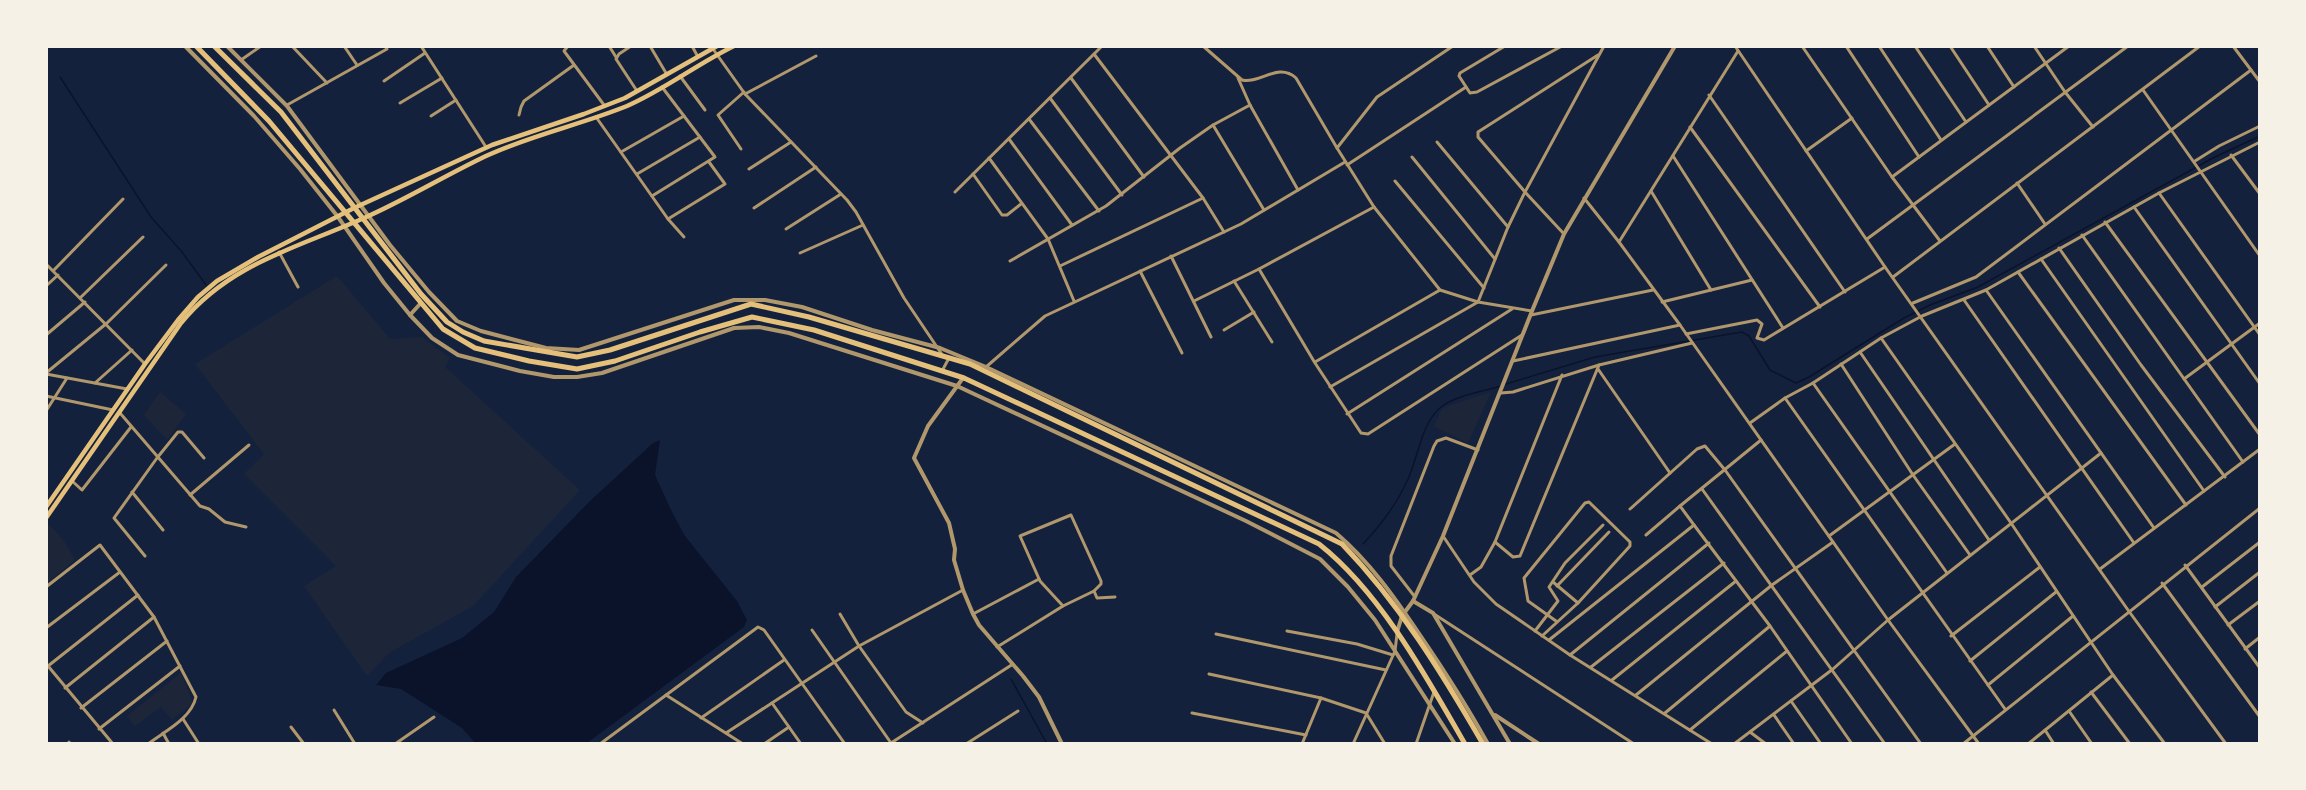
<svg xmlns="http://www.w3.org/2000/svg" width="2306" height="790" viewBox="0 0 2306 790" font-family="'Noto Sans',sans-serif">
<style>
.green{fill:#1d2539}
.water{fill:#0b132b}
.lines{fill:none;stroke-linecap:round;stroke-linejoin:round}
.stream{stroke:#0b132b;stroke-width:1.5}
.minor{stroke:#b1986c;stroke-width:3}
.tertiary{stroke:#b1986c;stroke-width:4}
.secondary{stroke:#e5c07b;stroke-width:4.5}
.trunk{stroke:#e5c07b;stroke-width:5}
</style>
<rect width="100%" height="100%" fill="#14213d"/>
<g class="green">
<path d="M337 276 390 339 422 337 450 358 445 367 580 490 473 606 389 653 367 676 304 586 336 566 244 474 264 454 195 364Z"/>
<path d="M160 392 186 414 167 440 144 415Z"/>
<path d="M1491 392 1468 443 1434 426 1442 409 1448 406Z"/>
<path d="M49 524 64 541 75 560 47 583 46 527Z"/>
<path d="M181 673 193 703 172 720 161 707 135 726 127 716Z"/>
</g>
<path class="water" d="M660 440 655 475 672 512 685 536 737 601 747 620 744 627 587 743H475L462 728 401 689 376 685 386 673 462 638 494 612 516 577 590 501 653 443Z"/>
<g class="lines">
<g class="stream">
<path d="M60 77 151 217 182 252 206 285"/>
<path d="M1506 384 1595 357 1742 332 1749 336 1770 370 1796 383 1809 377 1904 318 1930 305 1978 287 2213 158 2260 136"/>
<path d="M1363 544C1381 525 1397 504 1408 479 1418 458 1421 424 1440 408 1455 395 1482 392 1501 386"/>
<path d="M1011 679 1047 744"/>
</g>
<g class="minor">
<path d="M292 46 327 83"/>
<path d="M344 46 357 65"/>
<path d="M421 46 486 147"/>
<path d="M568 46 564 51 604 105"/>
<path d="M609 46 616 57"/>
<path d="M631 46 619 54 616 59 637 91"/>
<path d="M650 46 666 73"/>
<path d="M692 46 698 57"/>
<path d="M1102 46 1094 54 1203 198 1224 232"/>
<path d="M1203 46 1242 80C1260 84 1278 62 1296 78L1337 148 1377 97 1453 46"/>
<path d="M1505 46 1460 73 1459 76 1470 93 1477 92 1562 46"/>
<path d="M1735 46 1885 267 2128 610 2226 744"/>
<path d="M1802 46 1892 177 1940 241"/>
<path d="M1846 46 1919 157"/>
<path d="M1879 46 1941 140"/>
<path d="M1915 46 1966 122"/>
<path d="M1950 46 1989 105"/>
<path d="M1987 46 2014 87"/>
<path d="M2034 46 2065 92 2093 127"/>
<path d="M2233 46 2260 82"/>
<path d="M713 49 745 94 847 200 856 212 904 298 943 356"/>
<path d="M241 60 261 46"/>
<path d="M680 76 705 110"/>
<path d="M1071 78 1144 177"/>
<path d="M1238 78 1250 105 1298 190"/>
<path d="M384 81 425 53"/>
<path d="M2143 90 2260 256"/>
<path d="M745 94 816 56"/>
<path d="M1709 95 1845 292"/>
<path d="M1050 98 1122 195"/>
<path d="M400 103 442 78"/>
<path d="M287 105 387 49 385 46"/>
<path d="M519 115 521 107 524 101 574 65"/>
<path d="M431 116 456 100"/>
<path d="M596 117 668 219 684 237"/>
<path d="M1029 119 1099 211"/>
<path d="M1213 125 1264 210"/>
<path d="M1690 127 1820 307"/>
<path d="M1009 139 1072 225"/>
<path d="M1437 142 1508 227"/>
<path d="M1337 148 1374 207 1440 290 1478 302 1532 311"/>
<path d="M741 149 718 115 744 92"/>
<path d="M1806 151 1852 118"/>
<path d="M621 152 684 116"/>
<path d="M2231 155 2260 194"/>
<path d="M1673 156 1783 328"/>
<path d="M1412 157 1495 259"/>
<path d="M989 158 1048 239 1074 301"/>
<path d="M2195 161 2219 146 2260 126"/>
<path d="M1347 165 1466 87"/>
<path d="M749 169 791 142"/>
<path d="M637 174 700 137"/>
<path d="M973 174 1002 215H1007L1021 204"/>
<path d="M1892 177 2069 46"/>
<path d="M1395 181 1484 288"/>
<path d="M2017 183 2045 224"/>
<path d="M1651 191 1711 290"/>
<path d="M955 192 1094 54"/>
<path d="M2159 193 2260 335"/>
<path d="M652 196 715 157 662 87"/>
<path d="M1584 198 1619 242 1680 325"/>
<path d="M1374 207 1259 269 1315 363 1361 433 1368 434 1522 335"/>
<path d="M2134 207 2260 384"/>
<path d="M754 208 816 167"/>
<path d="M668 219 725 184 709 162"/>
<path d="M2105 222 2260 435"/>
<path d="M786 229 841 194"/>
<path d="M1564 234 1525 192 1478 137V132L1598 55"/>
<path d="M2082 235 2243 462"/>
<path d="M1867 239 2128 46"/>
<path d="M1619 242 1738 51"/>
<path d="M2059 248 2141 365 2225 477"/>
<path d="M279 252 298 287"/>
<path d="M800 253 863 225"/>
<path d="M1171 256 1211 337"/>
<path d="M2041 259 2204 491"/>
<path d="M1010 261 1106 206 1180 148 1213 125 1250 105"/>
<path d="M46 264 145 364"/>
<path d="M1060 266 1203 198"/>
<path d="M54 270 123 199"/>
<path d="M1140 271 1182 353"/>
<path d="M2018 272 2186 505"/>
<path d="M1893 277 2200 46"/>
<path d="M1234 281 1272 342"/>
<path d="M46 286 58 275"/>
<path d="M1986 290 2154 528"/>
<path d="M80 298 143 237"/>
<path d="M1964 300 2134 543"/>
<path d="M1194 301 1259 269"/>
<path d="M1662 302 1752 280"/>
<path d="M1913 303 1976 277 2251 70"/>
<path d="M1531 315 1653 290"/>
<path d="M1224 330 1254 312"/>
<path d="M1686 334 1757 320 1762 324 1757 338 1764 340 1885 267"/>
<path d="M46 335 85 302"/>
<path d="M1881 338 2011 523 2113 675 2165 744"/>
<path d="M1860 352 1989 540"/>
<path d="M1513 361 1680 325 1888 620 1979 744"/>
<path d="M1315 362 1440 290"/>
<path d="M1841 364 1913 475 1970 555"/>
<path d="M986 367 1045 316 1241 224 1345 162"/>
<path d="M1598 369 1670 473"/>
<path d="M942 371 949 358"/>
<path d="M46 373 107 323 166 265"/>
<path d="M46 374 127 389"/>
<path d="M2184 379 2260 323"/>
<path d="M95 383 132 350"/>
<path d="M1813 383 1947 573"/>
<path d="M1330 387 1478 302 1508 227 1525 192 1604 46"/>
<path d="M1501 393 1513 392 1599 365 1692 343"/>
<path d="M46 396 113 410"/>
<path d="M1785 398 2005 709"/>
<path d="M46 411 67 378"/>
<path d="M120 413 200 506 209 509 225 522 246 527"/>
<path d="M1347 414 1512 309"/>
<path d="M1750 423 1785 398 1813 383 1881 338 1922 316 1986 290 2159 193 2260 142"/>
<path d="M72 481 82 490 131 427"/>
<path d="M1702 489 1885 744"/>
<path d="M132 492 163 530"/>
<path d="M190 495 249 445"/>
<path d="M1630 509 1697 449 1705 446 1725 470 1921 744"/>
<path d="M1694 525 1770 626 1852 744"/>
<path d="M1646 535 1680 506"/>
<path d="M1443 536 1474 582 1496 604 1570 655 1712 744"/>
<path d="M1829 536 1955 444"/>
<path d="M1495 542 1513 557 1520 556 1599 365"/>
<path d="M145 556 114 518 157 458 178 432H182L204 458"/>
<path d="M2185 565 2260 668"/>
<path d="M2100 569 2260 449"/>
<path d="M1470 575 1481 567 1495 542 1562 375"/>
<path d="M1553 582 1578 603"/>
<path d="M2162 583 2260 717"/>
<path d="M1557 586 1609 532"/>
<path d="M46 587 100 545 154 617 196 697C191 719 165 731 148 744"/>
<path d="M2202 587 2260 542"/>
<path d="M1415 597 1391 566V556L1434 446 1437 441 1446 438 1478 450"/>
<path d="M1063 606 1040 581 1020 536 1071 515 1101 581V584L1094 591"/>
<path d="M2215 607 2260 572"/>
<path d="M840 614 859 646 906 712 923 723"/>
<path d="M973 614 1039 579"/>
<path d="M1434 614 1634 744"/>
<path d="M2228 625 2260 601"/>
<path d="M46 628 120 572"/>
<path d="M812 630 891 743 1013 664"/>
<path d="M1287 631 1357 644 1393 655"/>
<path d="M1535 631 1558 601 1549 587 1565 563 1603 525"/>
<path d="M1216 634 1386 670"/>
<path d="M1542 636 1578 603 1630 546V542L1589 502 1585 503 1524 578 1528 601 1556 621"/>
<path d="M1951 636 2040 567"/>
<path d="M1549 640 1694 525 1680 506 1761 440"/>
<path d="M997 647 1063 606 1094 591 1097 598 1115 597"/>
<path d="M2245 649 2260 637"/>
<path d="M1570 655 1709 543"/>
<path d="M1970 661 2056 592"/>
<path d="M48 666 138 595"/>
<path d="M48 666 113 744"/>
<path d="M1591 667 1724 563"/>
<path d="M1209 674 1321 698 1366 713 1385 744"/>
<path d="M1612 680 1736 581"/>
<path d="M1988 685 2073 616"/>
<path d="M65 688 154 617"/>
<path d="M2091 692 2130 744"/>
<path d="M666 695 743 744"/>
<path d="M1636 695 1772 585 1833 542"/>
<path d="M1791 701 1821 744"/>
<path d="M772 703 801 744"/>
<path d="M81 708 167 641"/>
<path d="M334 710 355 744"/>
<path d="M2069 711 2092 744"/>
<path d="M1192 713 1306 735"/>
<path d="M1665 713 1770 626"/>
<path d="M1774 715 1794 744"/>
<path d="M701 718 784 660"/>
<path d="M183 719 199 744"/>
<path d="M291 727 304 744"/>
<path d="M99 729 180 666"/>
<path d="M1690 730 1787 651"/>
<path d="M2045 730 2054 744"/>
<path d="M1750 732 1766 744"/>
<path d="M163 733 169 744"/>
<path d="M726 733 859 646 963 590"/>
<path d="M69 742 70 744"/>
<path d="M395 744 434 717"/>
<path d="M600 744 758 627 764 630 845 744"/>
<path d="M764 744 789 727"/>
<path d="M966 744 1018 711"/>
<path d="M1302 744 1321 698"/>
<path d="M1353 744 1395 651 1397 634"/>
<path d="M1416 744 1434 692"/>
<path d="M1734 744 1833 669 1888 620 2101 453"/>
<path d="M1963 744 2260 508"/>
<path d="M2028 744 2113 675"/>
</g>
<g class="tertiary">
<path d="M185 46 254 116 300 169 338 217 384 283 410 315 432 338 458 355 520 371 554 377H577L602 373 734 328 759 327 789 333 957 386 1246 521 1320 559 1348 587 1375 620 1455 744"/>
<path d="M227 46 287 106 390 245 429 292 457 321 481 331 546 348 579 350 734 300H765L802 307 872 330 940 348 986 367 1336 533C1370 562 1395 598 1420 635 1444 670 1467 706 1488 744"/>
<path d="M410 315 420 304"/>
<path d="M963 378 928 426 914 458 949 523 955 549 954 560 963 590 973 614 979 625 1023 676 1039 697 1062 744"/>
<path d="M1413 601 1433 613 1510 744"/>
<path d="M1397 632 1402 616 1413 601 1443 536 1532 311 1564 234 1675 46"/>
<path d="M1495 715 1539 744"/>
</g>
<g class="secondary">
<path d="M46 507 145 364 178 320 198 297 217 281 258 257 354 208 492 145 584 114 625 98 717 46"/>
<path d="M46 518 181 323C230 263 297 248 364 218 405 200 444 176 486 156 531 135 580 125 627 106 664 90 697 64 734 46"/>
</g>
<g class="trunk">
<path d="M196 46 269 121 443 329 475 348 529 361 577 369 615 361 700 332 752 317 814 330 964 378 1319 544C1380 592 1426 676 1465 744"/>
<path d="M214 46 281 112 421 294 447 322 463 332 484 341 577 357 610 350 751 304 809 317 970 364 1342 544C1399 603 1442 673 1483 744"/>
</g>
</g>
<rect width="2306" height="790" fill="none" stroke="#f6f1e7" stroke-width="96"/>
</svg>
